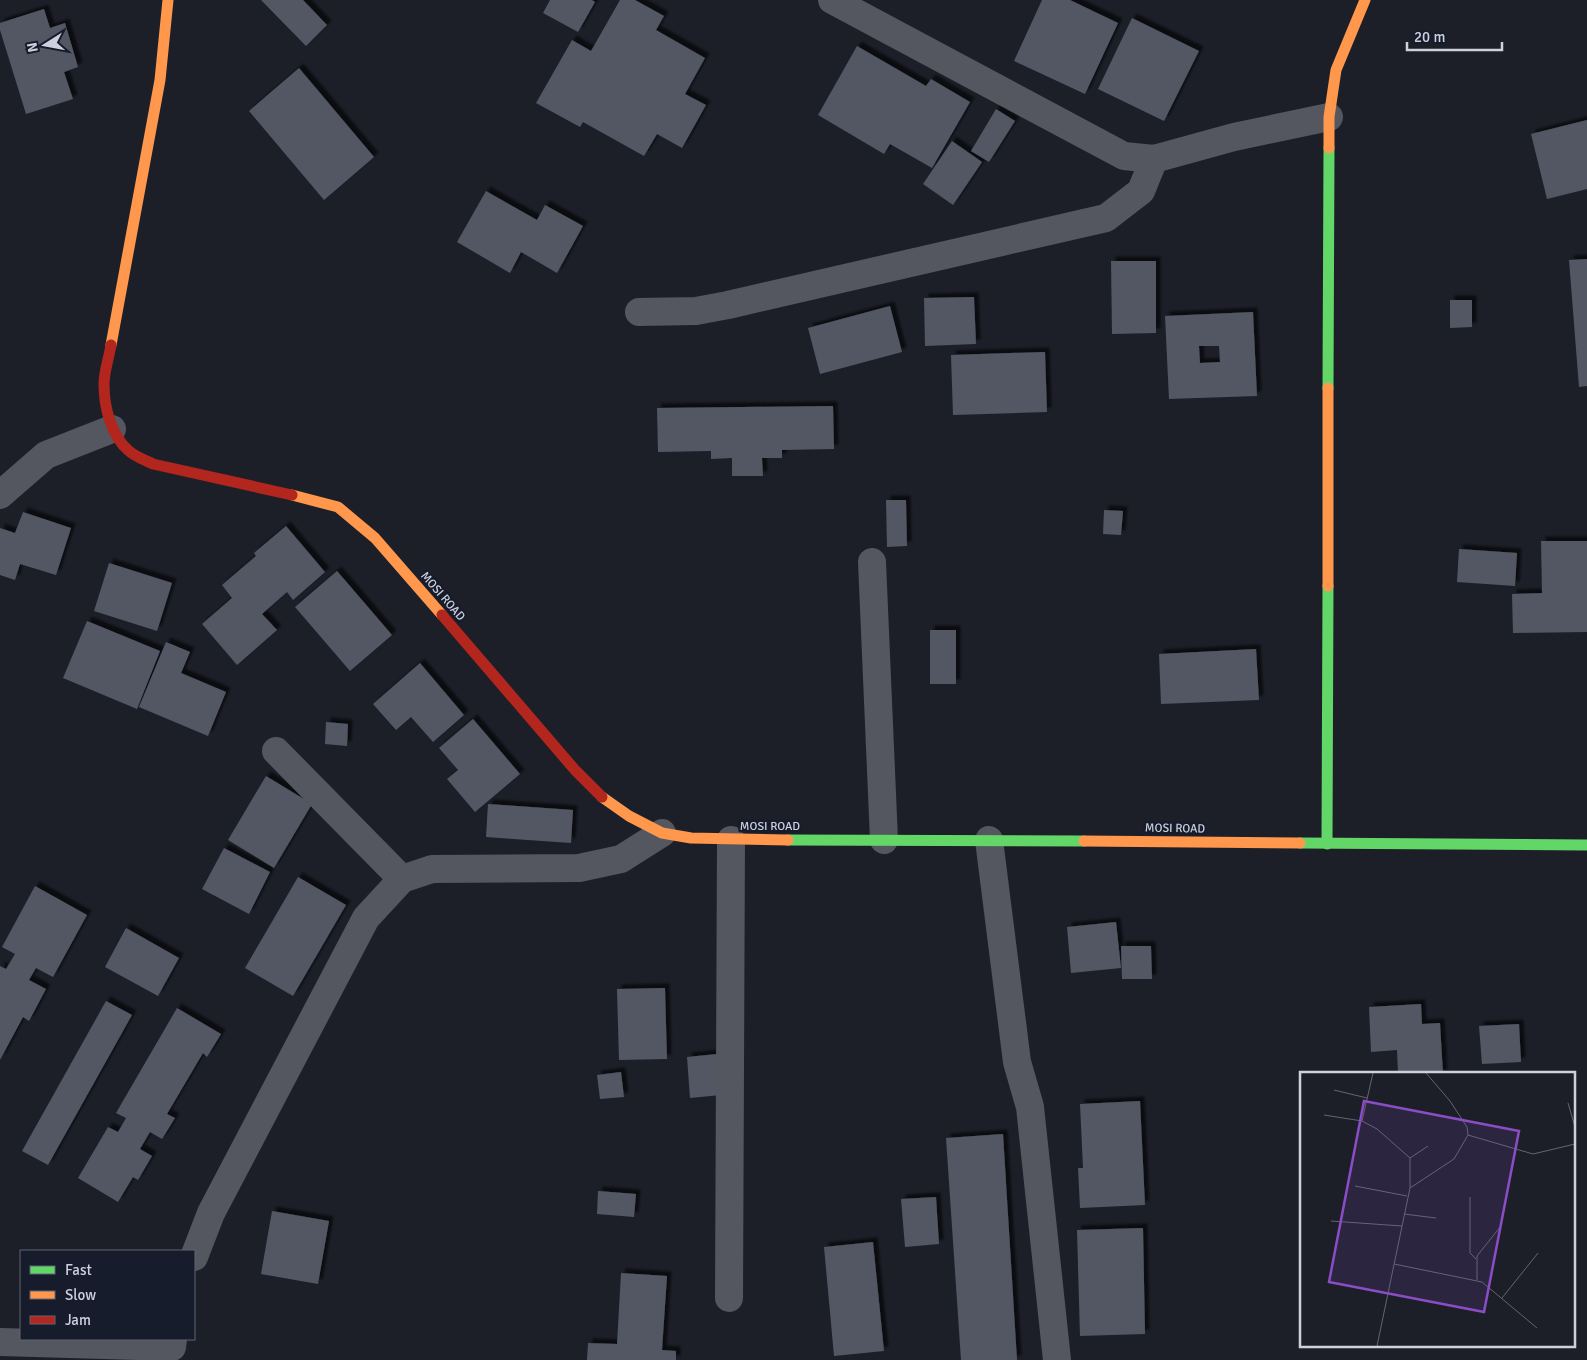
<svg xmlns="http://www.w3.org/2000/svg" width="1587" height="1360" viewBox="0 0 1587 1360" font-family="Signika,sans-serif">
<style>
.building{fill:#525764;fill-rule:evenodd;filter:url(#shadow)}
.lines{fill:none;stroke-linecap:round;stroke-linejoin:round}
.street{stroke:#54575f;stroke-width:28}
.fast{stroke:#63d668;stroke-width:11}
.slow{stroke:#ff974d;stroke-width:11}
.jam{stroke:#b3261e;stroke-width:11}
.labels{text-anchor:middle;stroke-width:5;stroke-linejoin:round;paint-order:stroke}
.street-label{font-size:12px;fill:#cdd1dd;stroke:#171c2d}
.inset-road{fill:none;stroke:#636670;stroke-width:1}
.view{fill:#8b4dc5;fill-opacity:0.15;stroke:#8b4dc5;stroke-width:2.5}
.inset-edge{fill:none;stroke:#cdd1dd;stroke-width:2.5}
</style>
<defs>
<filter id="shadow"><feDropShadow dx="4.5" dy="-4.5" stdDeviation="1" flood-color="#0009"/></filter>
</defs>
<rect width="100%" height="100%" fill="#1c1f28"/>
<g class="building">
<path d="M261 0H303L327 25 306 46Z"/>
<path d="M550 0H592L595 2 578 32 543 13Z"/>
<path d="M620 0H635L664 16 656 30 705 58 685 94 706 105 682 148 657 134 644 156 583 122 580 127 536 103 572 40 591 51Z"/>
<path d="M1042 0H1070L1118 23 1085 94 1014 61Z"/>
<path d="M44 9 50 28 65 23 78 67 64 72 73 99 26 114 0 30V23Z"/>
<path d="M1132 18 1199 51 1164 121 1098 89Z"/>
<path d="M857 46 926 86 931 79 970 102 932 168 890 144 884 154 818 115Z"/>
<path d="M299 68 374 157 324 200 249 111Z"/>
<path d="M996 109 1015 121 989 162 971 151Z"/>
<path d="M1587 120V189L1547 199 1531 134Z"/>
<path d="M952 141 982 162 953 205 923 184Z"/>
<path d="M486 191 537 220 545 205 583 226 557 273 521 252 510 273 457 242Z"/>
<path d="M1587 259V386L1579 387 1569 260Z"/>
<path d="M1111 261H1156V333L1112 334Z"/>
<path d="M974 297 976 344 925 346 924 298Z"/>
<path d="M1450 300H1472V327L1450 328Z"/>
<path d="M890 306 902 352 820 374 808 328Z"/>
<path d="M1253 312 1257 396 1169 399 1165 316ZM1199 346H1219L1220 362 1200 363Z"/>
<path d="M1045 352 1047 412 953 415 951 355Z"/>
<path d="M833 406 834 449 782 450V458H762L763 476H732V458L711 459V451L658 452 657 408Z"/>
<path d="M886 500H906L907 546 887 547Z"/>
<path d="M1104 510 1123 511 1121 535 1103 534Z"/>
<path d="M23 512 71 528 56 575 20 564 15 580 0 575V528L15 533Z"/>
<path d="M286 526 325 572 293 600 287 592 262 614 277 630 237 665 202 624 232 598 222 585 256 556 254 553Z"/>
<path d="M1541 541H1587V632L1513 633 1512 594 1542 593Z"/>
<path d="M1459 549 1517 553 1515 586 1457 582Z"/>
<path d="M109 563 172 583 157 631 94 611Z"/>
<path d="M337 571 392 635 350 671 295 607Z"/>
<path d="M87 621 160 651 137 709 63 678Z"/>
<rect x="930" y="630" width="26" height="54"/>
<path d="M166 642 190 652 181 673 226 692 208 736 139 707Z"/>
<path d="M1256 649 1259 700 1161 704 1159 654Z"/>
<path d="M420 663 464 715 433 742 411 717 396 730 373 704Z"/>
<path d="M473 719 520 774 475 812 447 779 458 770 439 748Z"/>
<path d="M326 722 348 724 347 746 325 744Z"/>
<path d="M266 776 312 804 274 868 228 840Z"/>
<path d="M488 804 573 810 571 843 486 837Z"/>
<path d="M224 848 270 872 249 914 202 889Z"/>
<path d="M298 877 346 905 293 996 245 968Z"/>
<path d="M35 886 87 915 53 977 36 968 29 980 46 989 29 1021 23 1017 0 1060V966L6 969 15 954 2 947Z"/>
<path d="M1116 922 1121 968 1071 973 1067 927Z"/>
<path d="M126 928 179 958 158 996 105 967Z"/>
<path d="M1121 946H1151L1152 979H1122Z"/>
<path d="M665 988 667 1059 619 1060 617 989Z"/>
<path d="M106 1001 132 1015 48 1165 22 1151Z"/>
<path d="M1421 1004 1422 1024 1440 1023 1443 1074H1398L1397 1050 1371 1052 1369 1007Z"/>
<path d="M177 1008 221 1034 207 1057 203 1053 167 1114 175 1118 162 1139 150 1132 140 1149 152 1156 138 1180 133 1177 118 1202 78 1178 108 1127 118 1132 126 1118 116 1113Z"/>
<path d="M1519 1024 1521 1062 1482 1064 1479 1026Z"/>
<path d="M717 1054 721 1095 690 1098 687 1057Z"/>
<path d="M621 1072 624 1097 600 1099 597 1075Z"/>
<path d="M1140 1101 1145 1205 1080 1208 1078 1168H1083L1080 1104Z"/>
<path d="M1003 1134 1017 1360H961L946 1138Z"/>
<path d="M598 1191 636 1194 634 1217 597 1214Z"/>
<path d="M936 1197 939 1244 905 1247 901 1199Z"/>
<path d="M272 1211 329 1221 318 1284 261 1274Z"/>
<path d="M1143 1228 1145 1334 1080 1336 1077 1230Z"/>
<path d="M873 1242 884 1351 834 1356 824 1247Z"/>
<path d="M621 1273 667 1276 662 1350 676 1351V1360H587L588 1343 617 1344Z"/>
</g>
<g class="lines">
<g class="street">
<path d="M832 0 1124 156 1154 159 1234 137 1329 117"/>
<path d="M639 312 696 311 728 305 1106 218 1141 191 1154 159"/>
<path d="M0 495 46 455 112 429"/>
<path d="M872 562 884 840"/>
<path d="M276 751 402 879"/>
<path d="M989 840 1017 1062 1030 1107 1057 1360"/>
<path d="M194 1257 211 1213 366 918 402 879 432 869 579 868 621 859 662 833"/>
<path d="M729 1298 731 840"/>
<path d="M0 1342 172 1347 173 1339"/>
</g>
<g class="fast">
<path d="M1328 388 1329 148"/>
<path d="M788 840 1084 841"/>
<path d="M1300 843 1587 845"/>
<path d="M1327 844 1328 586"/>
</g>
<g class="slow">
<path d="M1329 148V117L1336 70 1365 0"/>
<path d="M111 345 160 80 168 0"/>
<path d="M292 495 338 507 375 538 442 615"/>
<path d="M1328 586V388"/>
<path d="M602 797 629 816 662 833 691 838 788 840"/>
<path d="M1084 841 1300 843"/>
</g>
<g class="jam">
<path d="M111 345C109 358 104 371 104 384 104 407 111 436 129 451 136 457 145 460 153 464L292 495"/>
<path d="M442 615 575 770 602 797"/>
</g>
</g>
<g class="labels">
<g class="street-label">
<text transform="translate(443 596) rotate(49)" y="4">MOSI ROAD</text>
<text x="770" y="830">MOSI ROAD</text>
<text transform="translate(1175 828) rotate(1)" y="4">MOSI ROAD</text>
</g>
</g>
<g transform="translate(1300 1072)">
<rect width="275" height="275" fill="#1c1f28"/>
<path class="inset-road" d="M73 1 62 49 77 57 110 86V116M126 1 150 29 167 55 168 63M34 18 67 26M268 31 275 55M24 43 62 49M168 63 233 82 275 72M110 86 128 74M55 114 107 124M170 125V181L176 187M104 142 136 146M31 149 102 154M94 192 182 210 237 256M177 208V184L201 154M202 226 238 181M77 274 110 116 154 87 168 63"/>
<path class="view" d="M64 29 219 59 184 240 29 210Z"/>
<rect width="275" height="275" class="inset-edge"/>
</g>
<rect x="20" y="1250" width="175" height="90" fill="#171c2d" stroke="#606473"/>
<rect x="30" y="1266" width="25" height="8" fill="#63d668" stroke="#606473"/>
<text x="65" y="1275" font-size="15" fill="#cdd1dd">Fast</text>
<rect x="30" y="1291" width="25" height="8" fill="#ff974d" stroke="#606473"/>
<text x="65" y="1300" font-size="15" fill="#cdd1dd">Slow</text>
<rect x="30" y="1316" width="25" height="8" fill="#b3261e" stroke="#606473"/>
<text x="65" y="1325" font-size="15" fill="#cdd1dd">Jam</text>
<g transform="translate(45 45) rotate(259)" stroke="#171c2d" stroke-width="4" paint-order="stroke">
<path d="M0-4L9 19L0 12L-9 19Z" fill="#cdd1dd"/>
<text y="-8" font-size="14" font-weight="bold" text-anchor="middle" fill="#cdd1dd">N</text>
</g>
<path d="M1407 42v8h95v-8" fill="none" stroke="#cdd1dd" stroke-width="2.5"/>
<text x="1414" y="42" font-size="15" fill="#cdd1dd" stroke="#171c2d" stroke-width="4" paint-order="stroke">20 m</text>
</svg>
